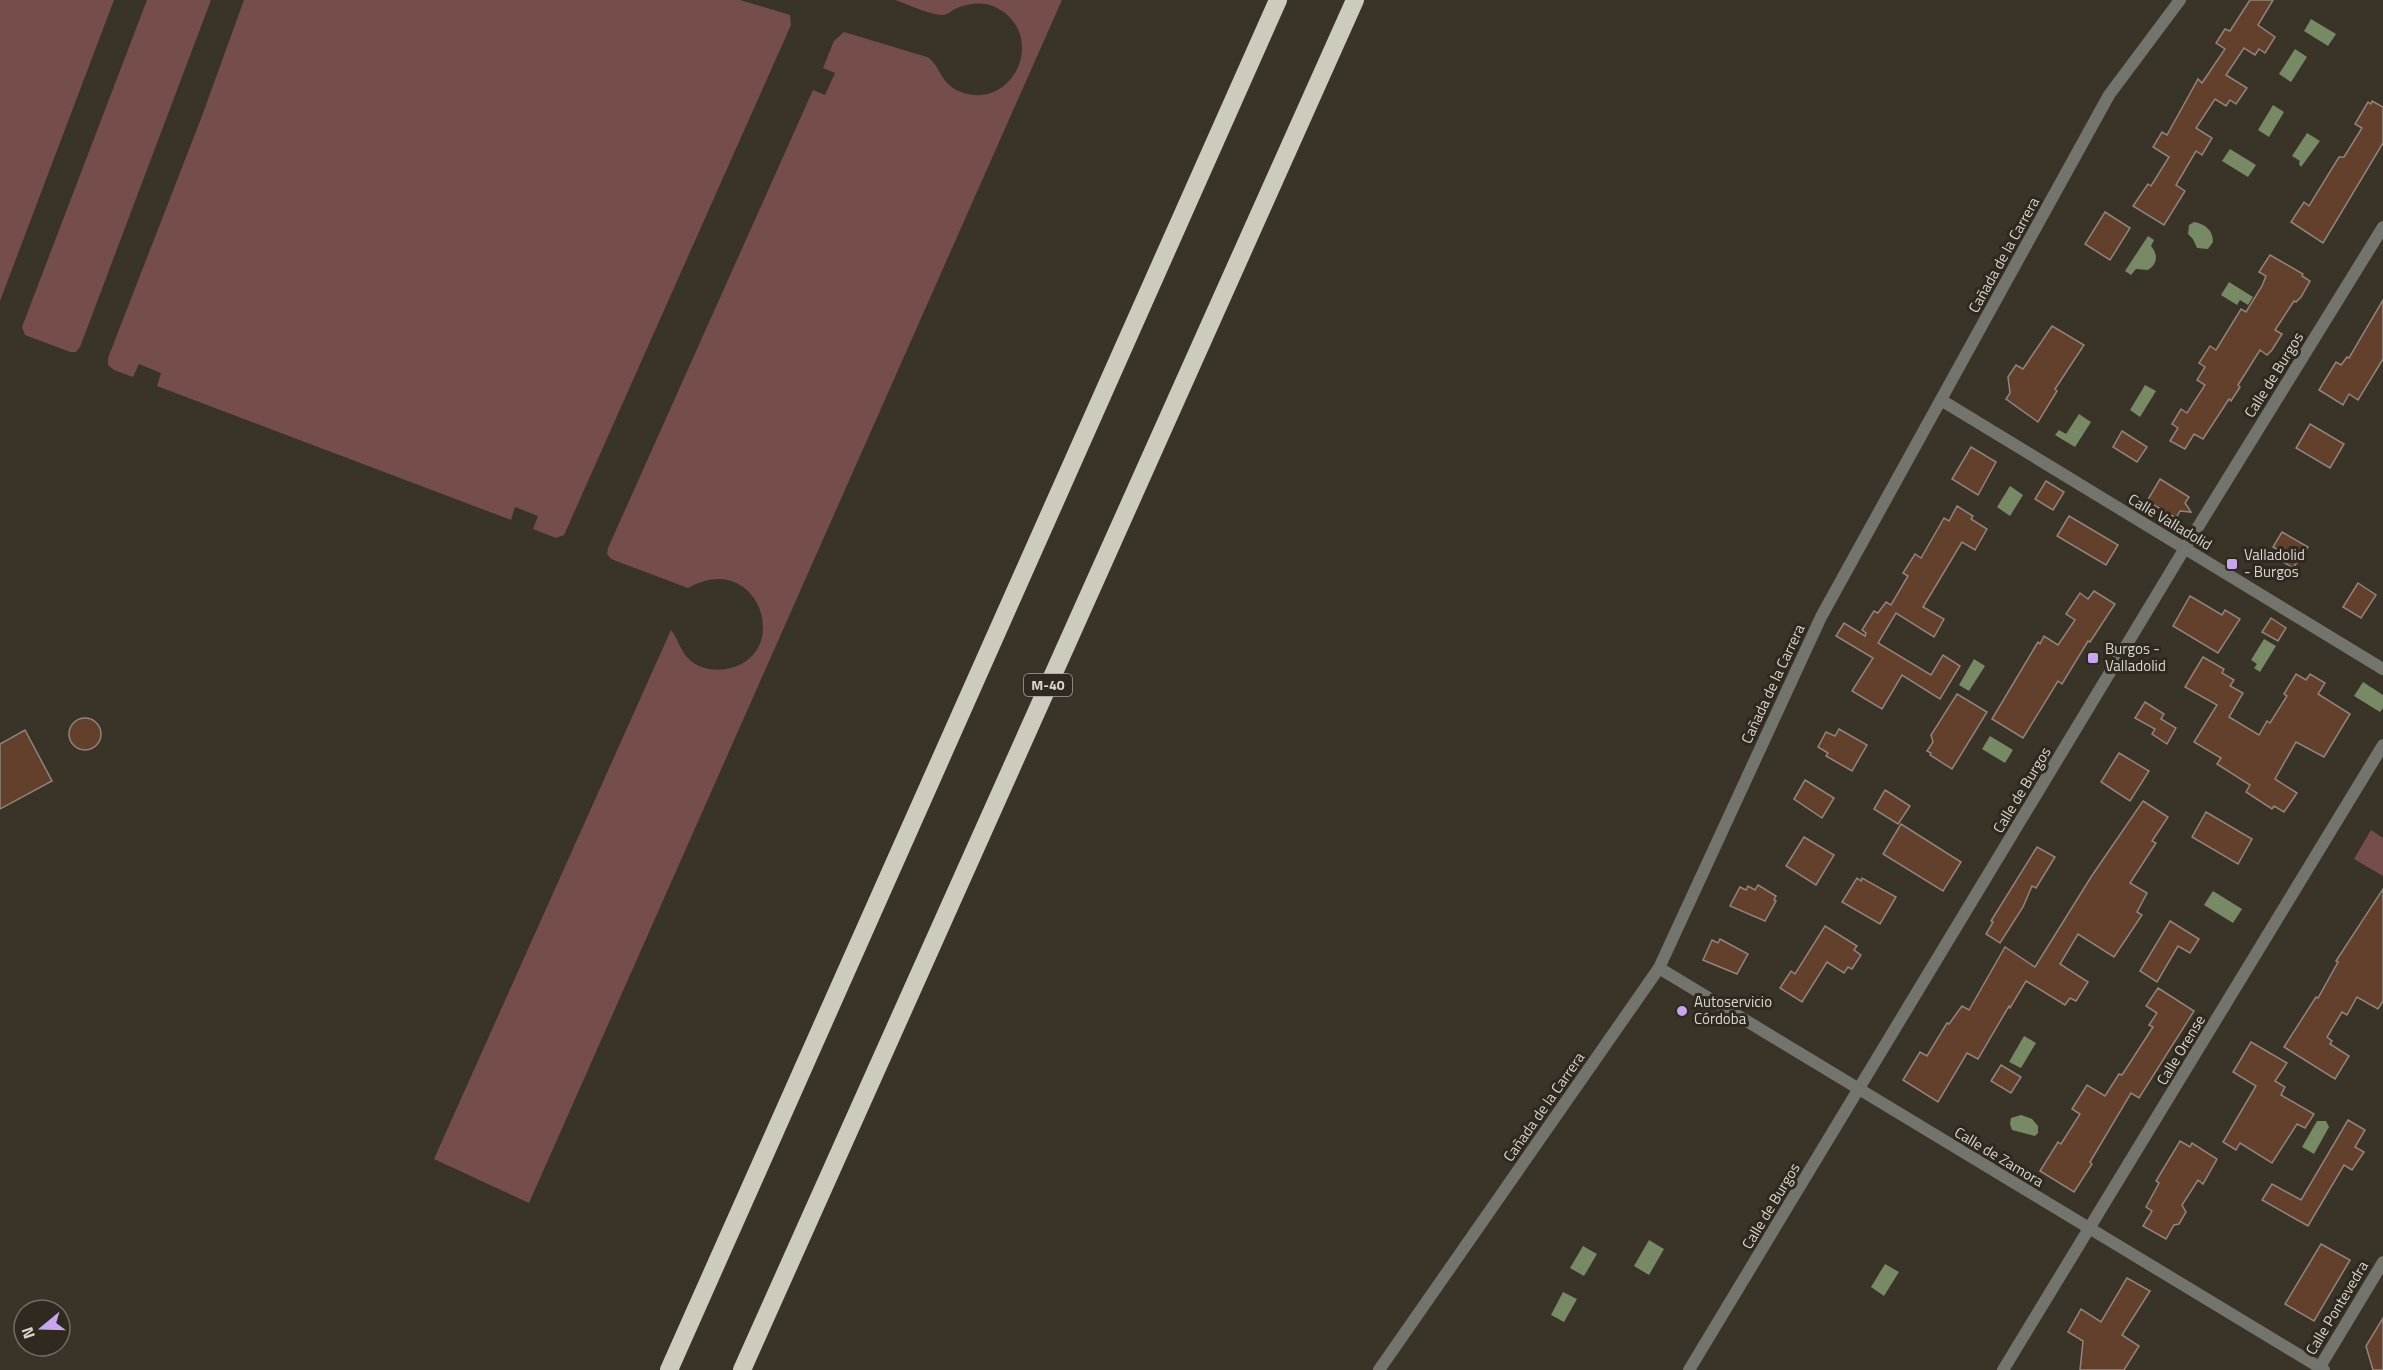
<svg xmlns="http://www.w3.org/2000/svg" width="2383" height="1370" viewBox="0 0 2383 1370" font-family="'Titillium Web',sans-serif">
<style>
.green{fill:#754e4b}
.water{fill:#788a65}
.building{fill:#63402c;stroke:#92847c;stroke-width:1.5}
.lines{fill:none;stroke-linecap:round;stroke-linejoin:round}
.street{stroke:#74746e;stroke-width:12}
.highway{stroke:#cccbbc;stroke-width:18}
.poi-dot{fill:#c7a6ef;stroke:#2f291f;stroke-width:2}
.labels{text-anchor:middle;stroke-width:6;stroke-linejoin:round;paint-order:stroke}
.shield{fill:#2f291f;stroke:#a7a29a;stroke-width:1.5}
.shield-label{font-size:14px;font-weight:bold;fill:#dad6cf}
.street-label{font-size:15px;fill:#dad6cf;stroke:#2f291f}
.poi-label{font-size:15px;fill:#dad6cf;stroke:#2f291f;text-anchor:start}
</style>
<rect width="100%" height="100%" fill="#3a3328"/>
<g class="green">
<path d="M0 0H114L0 301Z"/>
<path d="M147 0H211L80 347 76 352H70L25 335 22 327Z"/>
<path d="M244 0H740L790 15 791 25 564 535 556 538 533 529 538 516 515 507 511 520 157 386 161 373 139 364 133 377 114 370 108 365V358L202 116Z"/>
<path d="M895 0H1062L529 1203 434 1159 671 630C679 640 680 652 691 661 701 669 714 671 726 669 795 657 759 547 688 588L611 559 607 554 608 548 813 90 825 95 835 73 823 68 834 41 844 32 927 57C941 65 939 84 961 92 1014 112 1049 33 995 7 983 1 967 3 955 9 951 11 947 15 943 15 930 15 907 4 895 0Z"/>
<path d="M2371 830 2383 838V876L2354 859Z"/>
</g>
<g class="water">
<path d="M2311 19 2336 34 2328 46 2304 31Z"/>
<path d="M2295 49 2307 57 2291 82 2279 74Z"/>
<path d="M2273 105 2284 112 2269 137 2258 130Z"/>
<path d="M2307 133 2320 141 2301 167 2299 164 2300 161 2292 156Z"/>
<path d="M2230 149 2256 165 2248 177 2222 161Z"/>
<path d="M2194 222C2206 224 2213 231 2213 242L2208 249 2197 248 2193 239 2188 234 2189 225Z"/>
<path d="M2148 236 2154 240 2151 246C2158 254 2158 264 2148 270L2136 269 2131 275 2125 271Z"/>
<path d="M2229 282 2253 297 2248 305 2240 300 2237 305 2221 295Z"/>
<path d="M2145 385 2156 391 2140 417 2130 410Z"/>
<path d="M2079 414 2091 422 2075 447 2055 435 2059 430 2066 434Z"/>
<path d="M2010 486 2023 495 2010 516 1997 507Z"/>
<path d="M2264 639 2276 646 2260 672 2254 668 2257 664 2251 660Z"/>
<path d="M1974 659 1985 666 1969 691 1959 685Z"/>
<path d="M2363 682 2383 695V708L2380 712 2354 696Z"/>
<path d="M1990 736 2013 750 2005 763 1982 749Z"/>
<path d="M2213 891 2242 909 2233 923 2204 905Z"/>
<path d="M2024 1036 2036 1043 2021 1068 2009 1062Z"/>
<path d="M2021 1115 2032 1119 2038 1126V1133L2035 1136 2012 1130 2010 1124 2011 1118Z"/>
<path d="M2317 1121H2326L2329 1127 2314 1154 2302 1147Z"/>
<path d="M1649 1240 1664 1249 1649 1275 1634 1266Z"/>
<path d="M1583 1246 1597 1254 1584 1276 1570 1268Z"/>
<path d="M1885 1264 1899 1272 1884 1296 1871 1287Z"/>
<path d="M1563 1292 1577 1299 1564 1322 1551 1315Z"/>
</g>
<g class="building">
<path d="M2250 0H2273L2258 25 2275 37 2265 53 2259 49 2255 55 2244 48 2226 75 2247 88 2236 104 2230 100 2226 106 2215 99 2196 128 2212 138 2202 155 2196 151 2176 185 2185 191 2164 225 2133 206 2148 184 2151 186 2169 157 2153 147 2162 132 2167 135 2198 79 2202 83 2225 49 2216 43 2225 29 2230 31Z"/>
<path d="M2372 101 2383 107V143L2323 243 2291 222 2304 202 2309 206 2339 157H2344L2362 128 2355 124 2368 102 2371 104Z"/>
<path d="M2105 212 2130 228 2110 260 2085 244Z"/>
<path d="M2270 255 2303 274 2302 276 2310 281 2301 297 2296 302 2294 301 2275 330 2282 334 2272 350 2267 355 2260 350 2238 385 2240 387 2231 401 2229 399 2203 439 2194 434 2185 449 2170 441 2178 428 2172 424 2181 409 2187 413 2205 385 2197 380 2205 367 2199 363 2210 346 2216 350 2241 309 2246 312 2262 286 2266 276 2259 272Z"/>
<path d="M2383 300V359L2358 400 2349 394 2343 405 2319 390 2336 362 2341 365 2347 357 2349 358Z"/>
<path d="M2052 326 2084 345 2055 389 2057 391 2038 422 2006 399 2010 393 2008 377 2016 365 2023 369Z"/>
<path d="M2310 424 2344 444 2330 468 2296 448Z"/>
<path d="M2122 431 2147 447 2137 462 2113 447Z"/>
<path d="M1971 447 1996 462 1978 495 1952 479Z"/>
<path d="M2160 479 2189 497 2185 503 2191 512 2180 511 2176 518 2147 501Z"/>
<path d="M2046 481 2064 492 2053 510 2035 499Z"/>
<path d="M1957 506 1973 516 1971 519 1987 529 1975 550 1962 542 1923 607 1944 619 1934 637 1896 613 1878 643 1931 675 1943 655 1960 666 1940 699 1902 675 1882 709 1852 691 1873 658 1836 636 1844 623 1865 636 1866 633 1862 630 1874 611 1878 613 1886 602 1891 605 1908 576 1903 573 1915 554 1921 558 1944 518 1949 521Z"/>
<path d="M2069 516 2118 545 2106 565 2057 536Z"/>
<path d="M2282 532 2308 547 2293 568 2274 556 2278 550 2273 547Z"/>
<path d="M2358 583 2376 595 2361 618 2343 607Z"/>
<path d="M2094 591 2115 604 2090 642 2088 641 2062 684 2058 681 2023 738 1992 719 2038 642 2040 644 2044 636 2058 645 2075 620 2066 614 2080 593 2088 599Z"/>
<path d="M2190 596 2222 615 2225 610 2240 619 2218 653 2173 626Z"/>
<path d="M2271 618 2286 628 2278 641 2262 632Z"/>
<path d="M2203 657 2224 669 2222 673 2234 680 2230 686 2243 693 2229 717 2259 735 2267 721 2270 723 2287 696 2284 694 2296 674 2306 680 2310 674 2325 683 2318 694 2350 714 2324 757 2296 742 2275 779 2297 793 2284 812 2274 806 2272 809 2246 792 2250 785 2217 764 2221 758 2194 742 2217 705 2185 687Z"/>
<path d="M1957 694 1987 712 1952 769 1930 755 1931 753 1927 751 1933 742 1931 735Z"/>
<path d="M2145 702 2164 714 2161 719 2176 728 2167 744 2152 734 2155 729 2135 718Z"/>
<circle cx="85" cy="734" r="16"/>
<path d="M1839 729 1867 745 1852 771 1826 756 1828 753 1818 747 1826 732 1835 736Z"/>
<path d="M25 730 52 781 0 809V744Z"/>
<path d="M2119 753 2149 771 2130 801 2101 782Z"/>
<path d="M1805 780 1834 798 1822 818 1794 799Z"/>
<path d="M1885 790 1910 806 1898 824 1874 809Z"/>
<path d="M2143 801 2168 817 2152 841 2156 843 2130 883 2147 893 2137 912 2142 915 2114 957 2078 934 2060 964 2088 982 2076 1001 2070 998 2065 1005 2026 981 2010 1008 2009 1006 1978 1059 1967 1053 1938 1102 1903 1080 1920 1052 1927 1056 1947 1023 1949 1024 1962 1006 1969 1010 2005 947 2035 967 2091 877Z"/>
<path d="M2206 812 2252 839 2238 864 2192 837Z"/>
<path d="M1901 824 1961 862 1943 891 1883 854Z"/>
<path d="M1804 837 1834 855 1816 885 1786 866Z"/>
<path d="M2037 847 2055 857 2036 888 2032 886 2023 907 2000 943 1986 934 1993 922 1991 921Z"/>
<path d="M1857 878 1861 881 1862 878 1896 897 1880 924 1842 902Z"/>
<path d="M1758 885 1776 896 1774 900 1776 901 1765 921 1730 906 1740 887 1746 890 1748 886 1755 890Z"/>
<path d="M2383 889V1001L2378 1009 2357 997 2347 1015 2342 1012 2327 1037 2332 1041 2330 1044 2349 1056 2335 1079 2284 1047 2316 997 2318 998 2338 962 2336 961Z"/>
<path d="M2170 921 2199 939 2190 953 2178 946 2157 982 2140 971Z"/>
<path d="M1825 926 1857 946 1854 950 1861 955 1852 969 1848 967 1844 973 1827 962 1802 1002 1780 988 1791 971 1795 974Z"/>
<path d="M1720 939 1748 954 1737 974 1703 960 1712 940 1718 943Z"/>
<path d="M2158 988 2194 1011 2139 1098 2131 1093 2090 1162 2092 1164 2074 1192 2040 1171 2058 1142 2061 1144 2080 1114 2072 1109 2087 1085 2105 1096 2119 1074 2122 1075 2153 1027 2149 1025 2157 1013 2146 1006Z"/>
<path d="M2251 1042 2287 1063 2275 1081 2285 1087 2281 1095 2314 1114 2305 1128 2297 1124 2272 1163 2240 1143 2236 1150 2223 1142 2256 1086 2233 1072Z"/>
<path d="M2001 1065 2021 1077 2011 1093 1991 1081Z"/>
<path d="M2348 1120 2365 1130 2355 1147 2364 1152 2352 1170 2344 1165 2308 1226 2262 1200 2272 1184 2301 1200Z"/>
<path d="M2180 1141 2190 1147 2192 1143 2217 1159 2203 1184 2198 1180 2182 1205 2186 1212 2179 1224 2174 1225 2166 1239 2143 1226 2152 1211 2146 1207 2159 1183 2156 1181Z"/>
<path d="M2321 1244 2350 1260 2314 1321 2285 1304Z"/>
<path d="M2127 1278 2150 1291 2122 1335 2139 1346 2124 1370H2080L2083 1341 2068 1332 2081 1309 2101 1322Z"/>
<path d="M2383 1318V1370H2373L2366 1346Z"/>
</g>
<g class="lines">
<g class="street">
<path d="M1941 400 2383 669"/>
<path d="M1659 968 2324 1370"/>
<path d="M1379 1370 1659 968 1821 617 2109 95 2180 0"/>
<path d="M1689 1370 2185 548 2383 227"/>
<path d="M2003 1370 2383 745"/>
<path d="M2318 1370 2383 1262"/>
</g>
<g class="highway">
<path d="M669 1370 1278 0"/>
<path d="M742 1370 1355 0"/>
</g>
</g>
<g class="poi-dot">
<rect x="2226" y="558" width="12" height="12" rx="3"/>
<rect x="2087" y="652" width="12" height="12" rx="3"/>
<circle cx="1682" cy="1011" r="6"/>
</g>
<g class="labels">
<rect class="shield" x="1024" y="674" width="48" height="22" rx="4.5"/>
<g class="shield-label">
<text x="1048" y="690">M-40</text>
</g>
<g class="street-label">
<text transform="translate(2004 255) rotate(-61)" y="5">Cañada de la Carrera</text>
<text transform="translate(2274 375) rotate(-58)" y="5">Calle de Burgos</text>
<text transform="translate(2170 522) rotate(31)" y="5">Calle Valladolid</text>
<text transform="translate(1773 684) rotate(-65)" y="5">Cañada de la Carrera</text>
<text transform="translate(2022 790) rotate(-59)" y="5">Calle de Burgos</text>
<text transform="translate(2181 1050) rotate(-59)" y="5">Calle Orense</text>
<text transform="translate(1544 1107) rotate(-55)" y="5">Cañada de la Carrera</text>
<text transform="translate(1999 1157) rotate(31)" y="5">Calle de Zamora</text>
<text transform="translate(1771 1206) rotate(-59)" y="5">Calle de Burgos</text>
<text transform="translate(2337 1308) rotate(-59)" y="5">Calle Pontevedra</text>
</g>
<g class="poi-label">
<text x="2244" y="560">Valladolid<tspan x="2244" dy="17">- Burgos</tspan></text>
<text x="2105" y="654">Burgos -<tspan x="2105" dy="17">Valladolid</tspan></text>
<text x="1694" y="1007">Autoservicio<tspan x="1694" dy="17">Córdoba</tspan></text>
</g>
</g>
<g transform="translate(42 1328) rotate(251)"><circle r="28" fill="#2f291f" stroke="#736e65" stroke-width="1.5"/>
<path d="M0-4.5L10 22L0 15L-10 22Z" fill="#c7a6ef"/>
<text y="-9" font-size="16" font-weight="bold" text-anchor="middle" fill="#dad6cf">N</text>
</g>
</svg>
